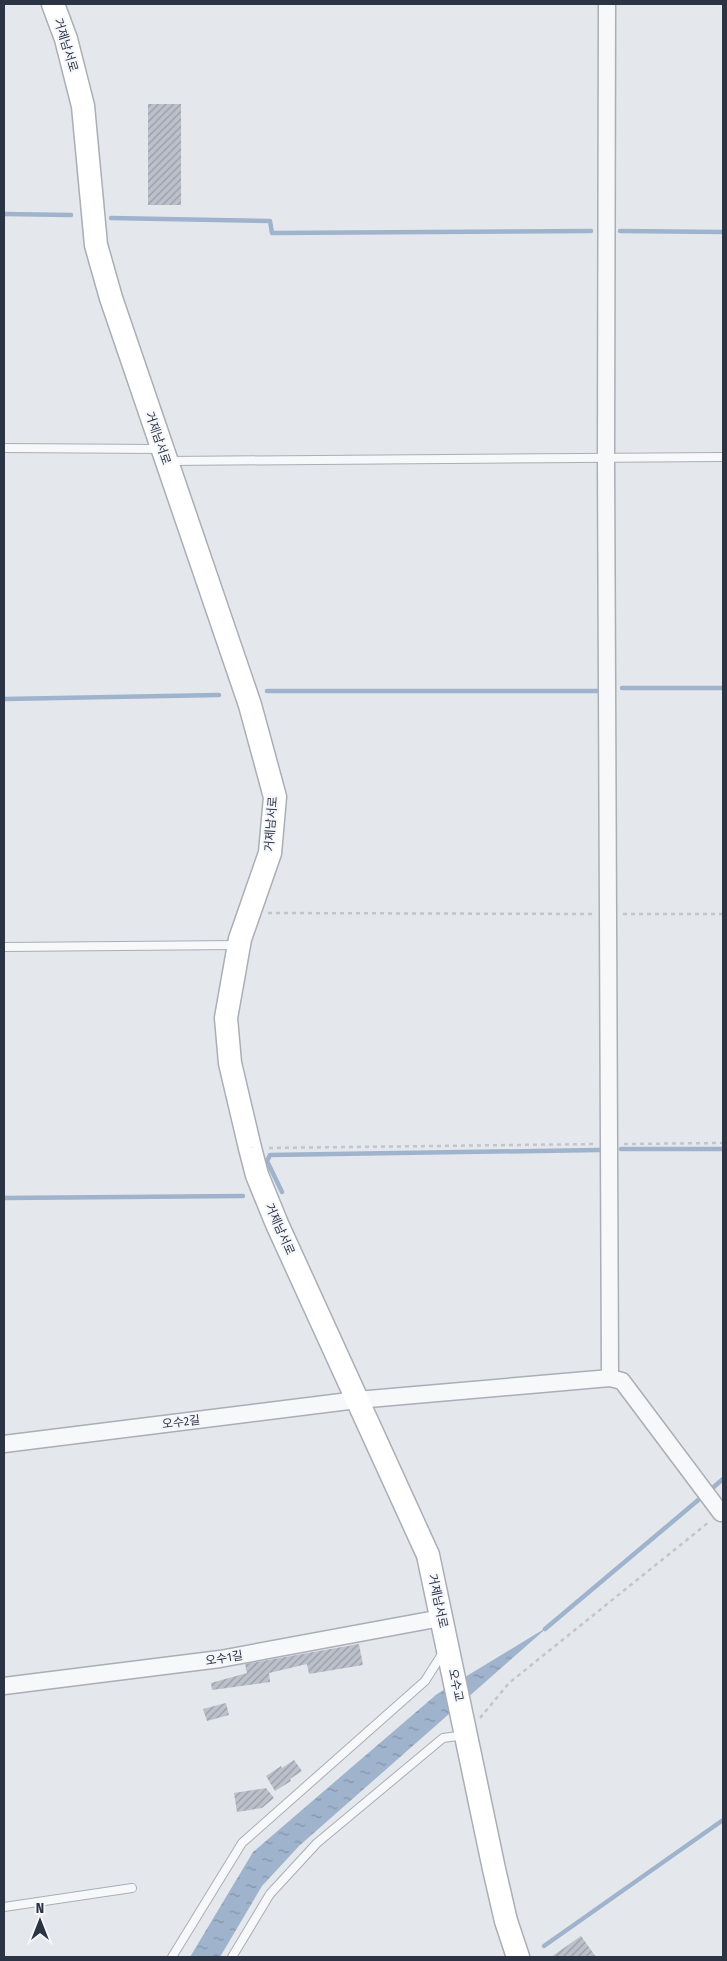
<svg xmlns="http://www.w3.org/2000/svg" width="727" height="1961" viewBox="0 0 727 1961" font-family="'Fira Sans Condensed','Noto Sans KR',sans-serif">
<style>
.water{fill:url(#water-ripples)}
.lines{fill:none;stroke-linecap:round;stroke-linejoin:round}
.stream{stroke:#9fb4cc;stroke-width:4.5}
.building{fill:url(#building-hatch)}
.lane-casing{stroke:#a9aeb7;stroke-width:10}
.street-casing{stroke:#a9aeb7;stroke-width:19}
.secondary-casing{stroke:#a9aeb7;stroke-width:25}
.path{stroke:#c2c5cb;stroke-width:2.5;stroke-dasharray:4 4;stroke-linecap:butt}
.lane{stroke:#f7f8fa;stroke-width:8}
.street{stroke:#f7f8fa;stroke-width:16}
.secondary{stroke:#fff;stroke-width:22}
.labels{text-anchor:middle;stroke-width:4;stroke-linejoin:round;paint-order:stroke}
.street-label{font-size:12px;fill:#2b3445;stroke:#f4f6f9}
</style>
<defs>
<pattern id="water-ripples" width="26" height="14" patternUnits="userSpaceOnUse" patternTransform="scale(1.25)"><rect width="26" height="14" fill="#9fb4cc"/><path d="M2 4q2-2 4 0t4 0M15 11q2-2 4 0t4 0" fill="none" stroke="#8293a7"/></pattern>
<pattern id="building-hatch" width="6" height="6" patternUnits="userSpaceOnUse" patternTransform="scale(1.25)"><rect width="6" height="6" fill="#bbc0ca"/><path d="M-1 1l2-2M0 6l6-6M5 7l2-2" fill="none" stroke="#989da6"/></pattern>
</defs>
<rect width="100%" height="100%" fill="#e4e7ec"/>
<path class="water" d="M549 1626 299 1846 262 1886 220 1957H190L253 1852 437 1694Z"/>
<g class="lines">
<g class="stream">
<path d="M4 214 71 215"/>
<path d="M111 218 270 221 272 233 591 231"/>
<path d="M620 231 723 232"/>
<path d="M622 688H723"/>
<path d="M267 691H597"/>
<path d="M4 699 219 695"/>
<path d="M621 1149H723"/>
<path d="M282 1192 267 1161 270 1155 599 1150"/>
<path d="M4 1198 243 1196"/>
<path d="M709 1491 723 1479"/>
<path d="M545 1629 703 1496"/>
<path d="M544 1946 723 1820"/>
</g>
</g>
<g class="building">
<rect x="148" y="104" width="33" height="101"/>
<path d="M359 1644 363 1665 309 1674 307 1664 269 1673 270 1682 212 1690 211 1683 247 1673 245 1664Z"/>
<path d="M226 1703 229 1715 207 1721 203 1709Z"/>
<path d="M294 1760 302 1771 290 1779 291 1781 275 1791 266 1776 281 1766 282 1768Z"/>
<path d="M266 1788 274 1798 262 1808 237 1812 234 1793Z"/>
<path d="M581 1936 596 1957H551Z"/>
</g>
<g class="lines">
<defs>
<g id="lane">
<path d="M4 448 159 449"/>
<path d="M168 461 723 457"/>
<path d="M4 947 237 945"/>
<path d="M4 1907 132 1888"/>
<path d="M172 1957 242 1843 425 1681 444 1651"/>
<path d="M232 1957 270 1894 317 1843 443 1738 465 1735"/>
</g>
<g id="street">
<path d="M607 4 606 457 610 1378"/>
<path d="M4 1444 357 1400 610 1378 622 1381 721 1513"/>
<path d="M4 1686 220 1659 441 1618"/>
</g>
<path id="secondary" d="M53 4 66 39 83 106 96 245 111 298 250 705 275 797 270 853 240 939 226 1018 230 1063 250 1148 257 1175 277 1224 428 1555 494 1869 506 1921 518 1957"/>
</defs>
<use href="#lane" class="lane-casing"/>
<use href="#street" class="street-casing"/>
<use href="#secondary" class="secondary-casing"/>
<g class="path">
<path d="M268 913 593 914"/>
<path d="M623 914H723"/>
<path d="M624 1144 723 1143"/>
<path d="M269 1148 596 1144"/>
<path d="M480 1718 509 1683 709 1522"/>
</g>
<use href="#lane" class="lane"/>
<use href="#street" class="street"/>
<use href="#secondary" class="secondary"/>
</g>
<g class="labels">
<g class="street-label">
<text transform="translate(66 45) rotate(73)" y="4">거제남서로</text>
<text transform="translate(158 438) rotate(71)" y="4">거제남서로</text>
<text transform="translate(271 824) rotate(-86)" y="4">거제남서로</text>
<text transform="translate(280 1229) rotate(66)" y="4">거제남서로</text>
<text transform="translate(181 1422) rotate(-7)" y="4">오수2길</text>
<text transform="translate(438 1601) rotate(78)" y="4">거제남서로</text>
<text transform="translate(224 1658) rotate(-9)" y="4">오수1길</text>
<text transform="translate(456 1685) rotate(78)" y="4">오수교</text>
</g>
</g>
<rect width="727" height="1961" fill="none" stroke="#2b3445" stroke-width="10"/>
<g transform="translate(40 1921)" stroke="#f4f6f9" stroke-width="4" paint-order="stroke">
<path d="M0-4L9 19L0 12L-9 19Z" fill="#2b3445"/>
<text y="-8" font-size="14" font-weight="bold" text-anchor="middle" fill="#2b3445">N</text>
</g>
</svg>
